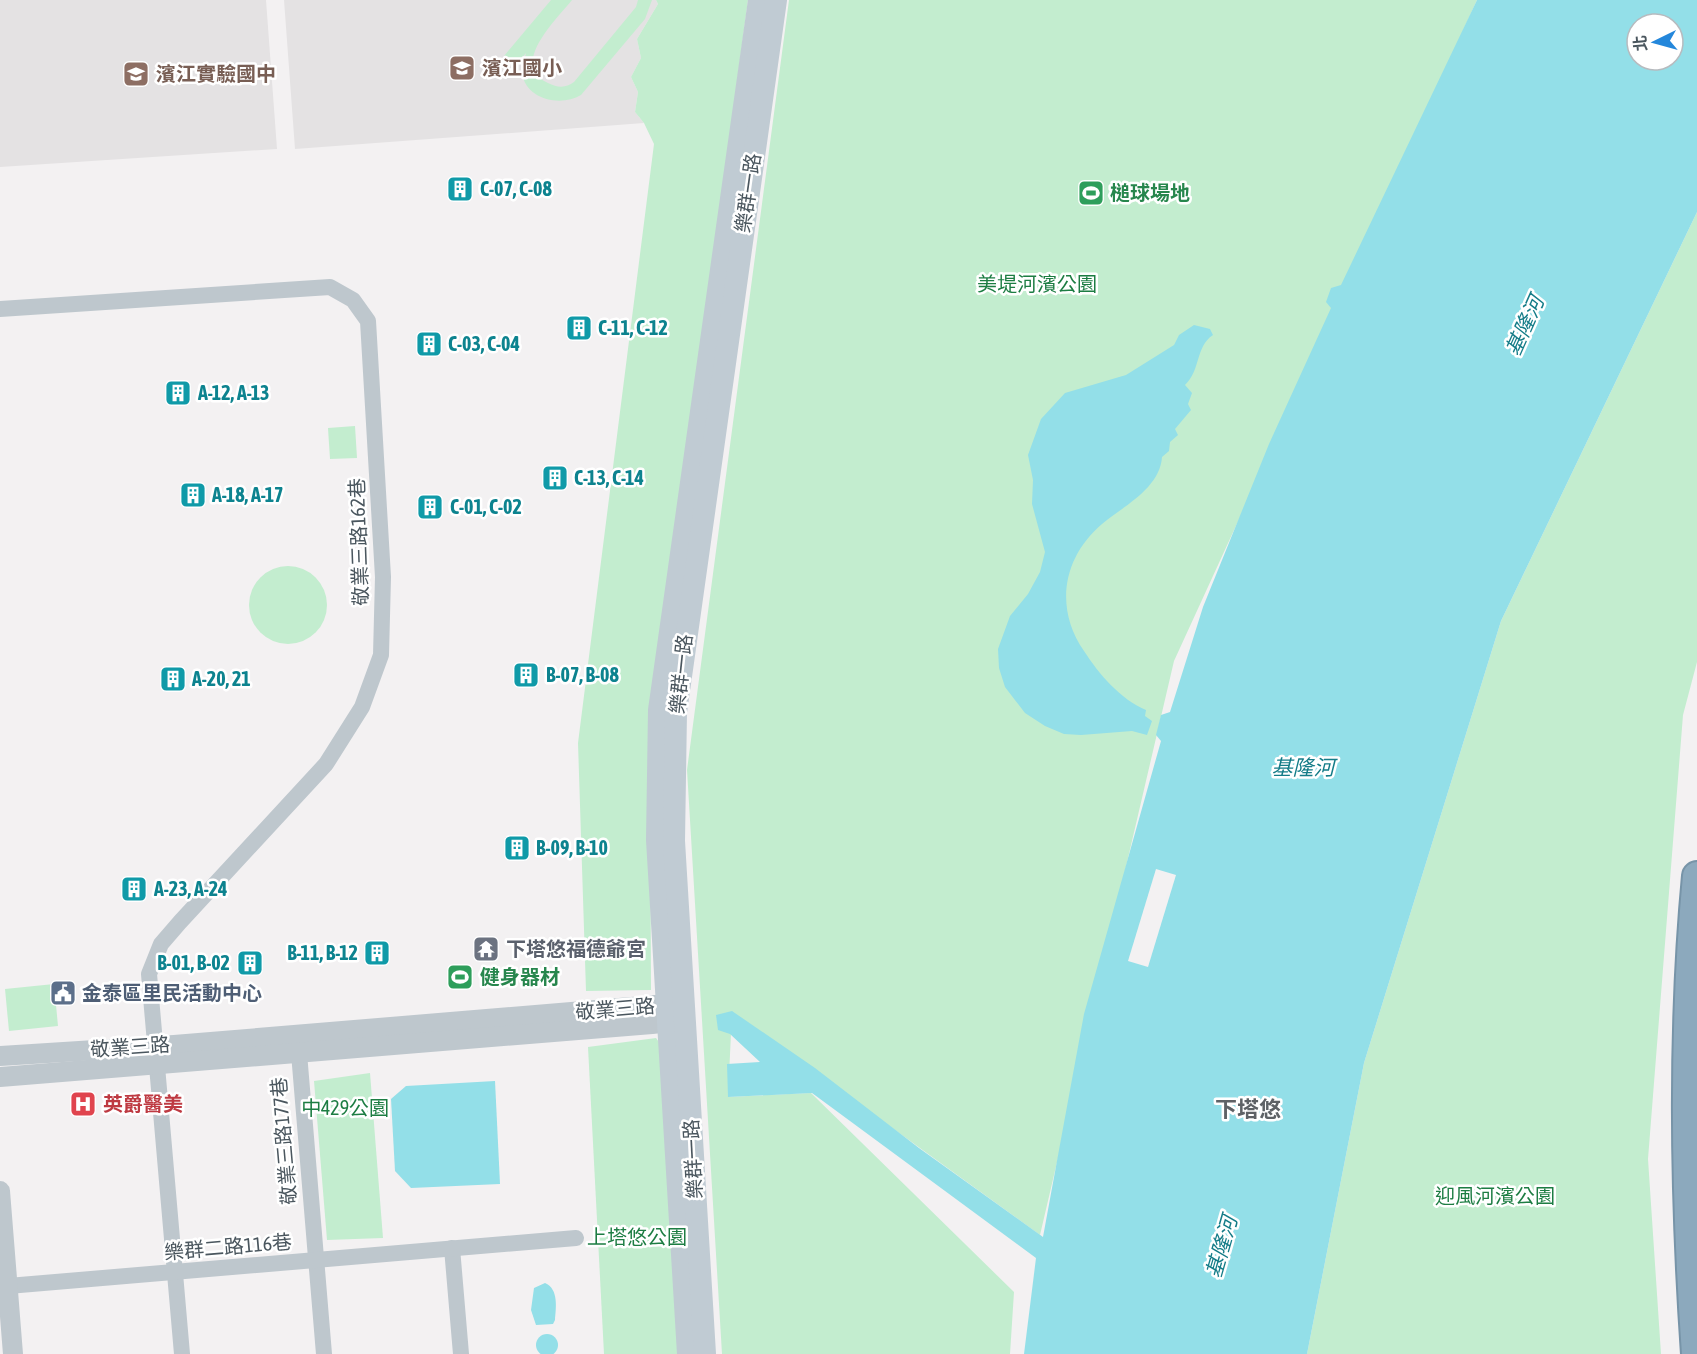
<svg xmlns="http://www.w3.org/2000/svg" width="1697" height="1354" viewBox="0 0 1697 1354" font-family="'Asap Condensed','Noto Sans TC',sans-serif">
<style>
.education{fill:#e4e2e3}
.green{fill:#c3edcf}
.water{fill:#93dfe8;fill-rule:evenodd}
.pier{fill:#f3f1f2}
.lines{fill:none;stroke-linecap:round;stroke-linejoin:round}
.motorway-casing{stroke:#7794a8;stroke-width:32}
.minor{stroke:#bec7cd;stroke-width:16}
.tertiary{stroke:#bec7cd;stroke-width:20}
.secondary{stroke:#c0cbd3;stroke-width:22}
.motorway{stroke:#8ca9bd;stroke-width:28}
.labels{text-anchor:middle;stroke-width:5;stroke-linejoin:round;paint-order:stroke}
.education-label{font-size:20px;font-weight:bold;fill:#785e54;stroke:#fff;text-anchor:start}
.culture-label{font-size:20px;font-weight:bold;fill:#0d838f;stroke:#fff;text-anchor:start}
.street-label{font-size:20px;fill:#4a565e;stroke:#fff}
.leisure-label{font-size:20px;font-weight:bold;fill:#27864d;stroke:#fff;text-anchor:start}
.park-label{font-size:20px;fill:#1d7d43;stroke:#fff}
.worship-label{font-size:20px;font-weight:bold;fill:#5b616d;stroke:#fff;text-anchor:start}
.service-label{font-size:20px;font-weight:bold;fill:#4e5e75;stroke:#fff;text-anchor:start}
.health-label{font-size:20px;font-weight:bold;fill:#be3a42;stroke:#fff;text-anchor:start}
.water-label{font-size:21px;font-style:italic;fill:#147c88;stroke:#fff}
.quarter-label{font-size:22px;font-weight:bold;fill:#5e6266;stroke:#fff}
</style>
<rect width="100%" height="100%" fill="#f3f1f2"/>
<g class="education">
<path d="M0 0H266L277 149 0 167Z"/>
<path d="M284 0H656L658 4 637 39 641 58 631 77 638 92 635 112 644 123 295 149Z"/>
</g>
<g class="green">
<path d="M551 0H572C557 19 508 65 548 83 558 88 566 88 574 82L636 7 638 0H652L645 19 581 95C561 107 526 100 522 73 521 66 525 59 526 53L516 65 504 56Z"/>
<path d="M656 0H748L650 731 651 990 586 991 578 743 654 144 644 123 635 112 638 92 631 77 641 58 637 39 658 4Z"/>
<path d="M789 0H1477L1174 661 1040 1235 732 1012 728 1097 811 1093 1014 1292 1010 1354H722L687 770Z"/>
<path d="M1697 212V662L1683 715 1648 1159 1661 1354H1307L1364 1063 1501 621Z"/>
<path d="M355 426 357 458 330 459 328 428Z"/>
<circle cx="288" cy="605" r="39"/>
<path d="M54 984 58 1026 9 1031 5 989Z"/>
<path d="M656 1038 664 1049 682 1354H604L588 1047Z"/>
<path d="M370 1073 383 1238 327 1240 314 1081Z"/>
</g>
<g class="water">
<path d="M1477 0H1697V212L1501 621 1364 1063 1307 1354H1024L1036 1258 812 1093 728 1097 727 1064 760 1062 730 1034 718 1030 716 1015 732 1011 815 1068 919 1148 1043 1237 1084 1014 1161 741 1156 735 1161 715 1170 712 1203 607 1269 444 1331 308 1326 302 1331 288 1341 285ZM1637 24H1673V60H1637Z"/>
<path d="M1194 325 1210 329 1213 335C1195 347 1201 370 1185 385L1192 393 1188 404 1191 410 1175 429 1178 435 1170 442 1169 451 1162 457C1160 488 1124 506 1102 524 1063 557 1054 608 1084 651 1099 674 1120 699 1146 710L1145 716 1152 721 1147 735 1132 731 1081 735 1064 734 1045 726 1025 713 1005 687 999 668 998 649 1010 616 1028 594 1040 572 1045 552 1032 504 1033 480 1028 455 1041 419 1065 393 1126 375 1174 345 1179 335Z"/>
<path d="M495 1081 500 1184 411 1188 395 1171 391 1099 406 1086Z"/>
<path d="M545 1283C559 1289 556 1308 555 1320L553 1324 536 1325 531 1310 534 1288Z"/>
<circle cx="547" cy="1345" r="11"/>
</g>
<path class="pier" d="M1156 869 1176 875 1148 967 1128 961Z"/>
<g class="lines">
<defs>
<path id="motorway" d="M1696 1354C1685 1195 1682 1035 1697 876"/>
</defs>
<use href="#motorway" class="motorway-casing"/>
<g class="minor">
<path d="M0 309 330 287 353 300 368 321 383 577 381 655 362 707 326 764 180 922 161 944 149 974 182 1354"/>
<path d="M299 1053 324 1354"/>
<path d="M452 1248 461 1354"/>
<path d="M8 1286 576 1238"/>
</g>
<g class="tertiary">
<path d="M0 1056 174 1045 667 1004 679 1010"/>
<path d="M0 1077 652 1024 669 1022 680 1015"/>
<path d="M0 1191 13 1354"/>
</g>
<g class="secondary">
<path d="M688 1354 657 840 659 710 759 0"/>
<path d="M705 1354 674 841 676 712 776 0"/>
</g>
<use href="#motorway" class="motorway"/>
</g>
<defs>
<symbol id="school-square" viewBox="-11 -11 22 22"><rect x="-9" y="-9" width="18" height="18" rx="4" fill="#8d6e63" stroke="#fff"/><path d="M0-5L7-2L0 1L-7-2ZM-4 1L0 2.5L4 1V4Q0 6-4 4Z" fill="#fff"/></symbol>
<symbol id="building-square" viewBox="-11 -11 22 22"><rect x="-9" y="-9" width="18" height="18" rx="4" fill="#0f9aa8" stroke="#fff"/><path d="M-4-6H4V6H1V3H-1V6H-4ZM-2.5-4.3h1.7v1.8h-1.7ZM.8-4.3h1.7v1.8H.8ZM-2.5-1h1.7V.8h-1.7ZM.8-1h1.7V.8H.8Z" fill="#fff"/></symbol>
<symbol id="stadium-square" viewBox="-11 -11 22 22"><rect x="-9" y="-9" width="18" height="18" rx="4" fill="#2e9e5b" stroke="#fff"/><path d="M0-5a6.5 5 0 1 0 0 10a6.5 5 0 1 0 0-10ZM-3.5-1.8h7v3.6h-7Z" fill="#fff"/></symbol>
<symbol id="temple-square" viewBox="-11 -11 22 22"><rect x="-9" y="-9" width="18" height="18" rx="4" fill="#6b7280" stroke="#fff"/><path d="M0-6L5-2H3V0L6.5 2.5H4V6H1.5V3h-3V6H-4V2.5H-6.5L-3 0V-2H-5Z" fill="#fff"/></symbol>
<symbol id="civic-square" viewBox="-11 -11 22 22"><rect x="-9" y="-9" width="18" height="18" rx="4" fill="#5c6f8a" stroke="#fff"/><path d="M-.6-6.5H3V-4.5H.6V-3L4-1V1h2V6H-6V1h2V-1L-.6-3ZM-1.2 2.5V6h2.4V2.5Z" fill="#fff"/></symbol>
<symbol id="hospital-square" viewBox="-11 -11 22 22"><rect x="-9" y="-9" width="18" height="18" rx="4" fill="#e0444e" stroke="#fff"/><path d="M-5-5h3v3.5h4V-5h3V5h-3V1.5h-4V5h-3Z" fill="#fff"/></symbol>
</defs>
<g fill-rule="evenodd">
<use href="#school-square" x="447" y="53" width="30" height="30"/>
<use href="#school-square" x="121" y="59" width="30" height="30"/>
<use href="#building-square" x="445" y="174" width="30" height="30"/>
<use href="#stadium-square" x="1076" y="178" width="30" height="30"/>
<use href="#building-square" x="564" y="313" width="30" height="30"/>
<use href="#building-square" x="414" y="329" width="30" height="30"/>
<use href="#building-square" x="163" y="378" width="30" height="30"/>
<use href="#building-square" x="540" y="463" width="30" height="30"/>
<use href="#building-square" x="178" y="480" width="30" height="30"/>
<use href="#building-square" x="415" y="492" width="30" height="30"/>
<use href="#building-square" x="511" y="660" width="30" height="30"/>
<use href="#building-square" x="158" y="664" width="30" height="30"/>
<use href="#building-square" x="502" y="833" width="30" height="30"/>
<use href="#building-square" x="119" y="874" width="30" height="30"/>
<use href="#temple-square" x="471" y="934" width="30" height="30"/>
<use href="#building-square" x="362" y="938" width="30" height="30"/>
<use href="#building-square" x="235" y="948" width="30" height="30"/>
<use href="#stadium-square" x="445" y="962" width="30" height="30"/>
<use href="#civic-square" x="48" y="978" width="30" height="30"/>
<use href="#hospital-square" x="68" y="1089" width="30" height="30"/>
</g>
<g class="labels">
<g class="education-label">
<text x="482" y="75">濱江國小</text>
<text x="156" y="81">濱江實驗國中</text>
</g>
<g class="culture-label">
<text x="480" y="196">C-07, C-08</text>
<text x="598" y="335">C-11, C-12</text>
<text x="448" y="351">C-03, C-04</text>
<text x="198" y="400">A-12, A-13</text>
<text x="574" y="485">C-13, C-14</text>
<text x="212" y="502">A-18, A-17</text>
<text x="450" y="514">C-01, C-02</text>
<text x="546" y="682">B-07, B-08</text>
<text x="192" y="686">A-20, 21</text>
<text x="536" y="855">B-09, B-10</text>
<text x="154" y="896">A-23, A-24</text>
<text x="358" y="960" text-anchor="end">B-11, B-12</text>
<text x="230" y="970" text-anchor="end">B-01, B-02</text>
</g>
<g class="street-label">
<text transform="translate(748 193) rotate(-82)" y="7">樂群一路</text>
<text transform="translate(359 542) rotate(-92)" y="7">敬業三路162巷</text>
<text transform="translate(681 674) rotate(-84)" y="7">樂群一路</text>
<text transform="translate(615 1009) rotate(-5)" y="7">敬業三路</text>
<text transform="translate(130 1047) rotate(-4)" y="7">敬業三路</text>
<text transform="translate(284 1141) rotate(-95)" y="7">敬業三路177巷</text>
<text transform="translate(693 1159) rotate(-93)" y="7">樂群一路</text>
<text transform="translate(228 1247) rotate(-5)" y="7">樂群二路116巷</text>
</g>
<g class="leisure-label">
<text x="1110" y="200">槌球場地</text>
<text x="480" y="984">健身器材</text>
</g>
<g class="park-label">
<text x="1037" y="291">美堤河濱公園</text>
<text x="345" y="1115">中429公園</text>
<text x="1495" y="1203">迎風河濱公園</text>
<text x="637" y="1244">上塔悠公園</text>
</g>
<g class="worship-label">
<text x="506" y="956">下塔悠福德爺宮</text>
</g>
<g class="service-label">
<text x="82" y="1000">金泰區里民活動中心</text>
</g>
<g class="health-label">
<text x="103" y="1111">英爵醫美</text>
</g>
<g class="water-label">
<text transform="translate(1525 326) rotate(-66)" y="7">基隆河</text>
<text x="1303" y="775">基隆河</text>
<text transform="translate(1222 1247) rotate(-74)" y="7">基隆河</text>
</g>
<g class="quarter-label">
<text x="1248" y="1117">下塔悠</text>
</g>
</g>
<g transform="translate(1655 42) rotate(265)"><circle r="28" fill="#ffffff" stroke="#b7bbbf" stroke-width="1.5"/>
<path d="M0-4.5L10 22L0 15L-10 22Z" fill="#2487db"/>
<text y="-9" font-size="16" font-weight="bold" text-anchor="middle" fill="#4a565e">北</text>
</g>
</svg>
